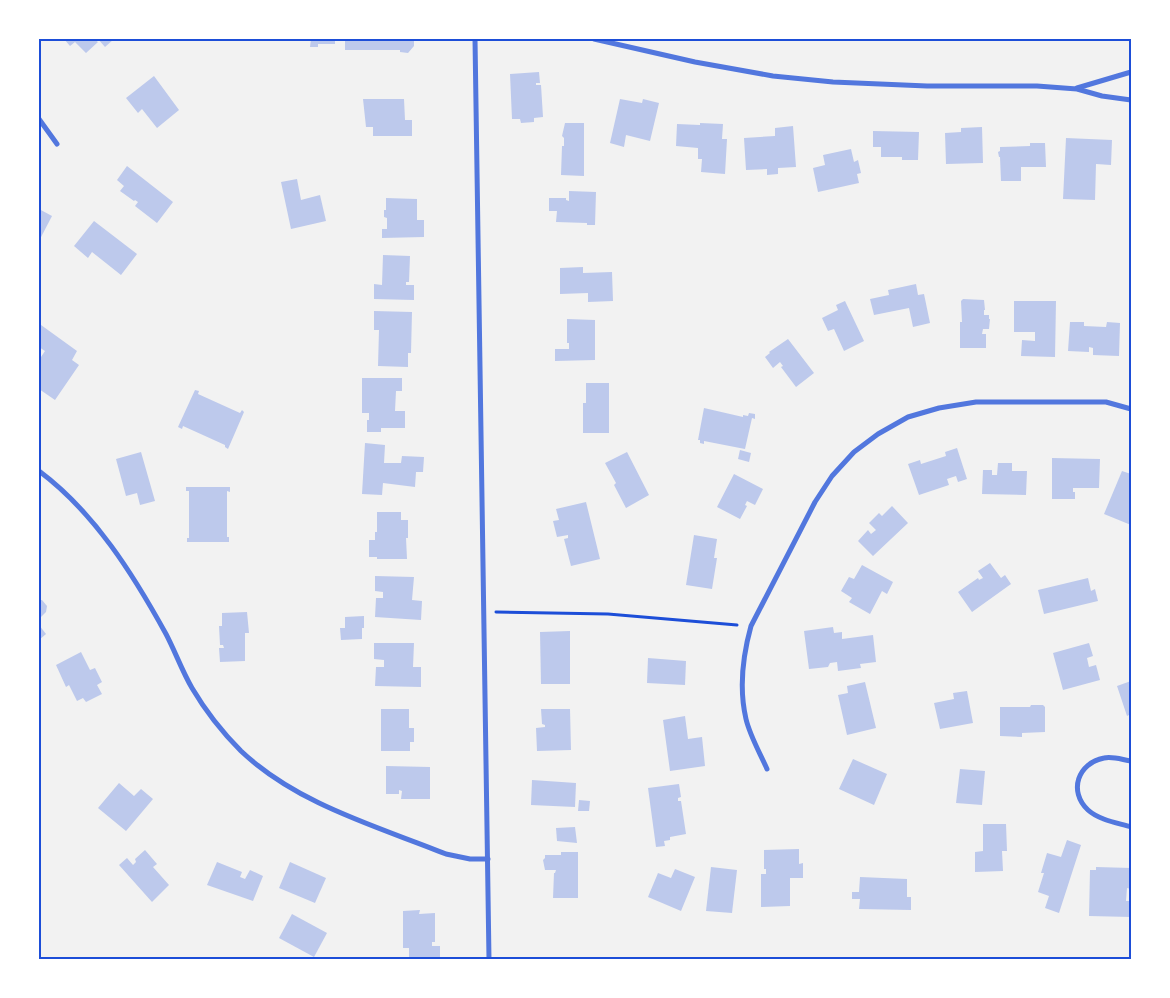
<svg xmlns="http://www.w3.org/2000/svg" width="1170" height="998" viewBox="0 0 1170 998" font-family="Raleway,sans-serif">
<style>
.building{fill:#bdc9ec}
.lines{fill:none;stroke-linecap:round;stroke-linejoin:round}
.path{stroke:#1d4ed8;stroke-width:3}
.minor{stroke:#5277de;stroke-width:5}
.neatline{fill:none;stroke:#1d4ed8;stroke-width:2}
</style>
<rect width="100%" height="100%" fill="#f2f2f2"/>
<g class="building">
<path d="M64 39H94L98 42 86 53 75 42 70 46Z"/>
<path d="M98 39H114L105 47Z"/>
<path d="M311 39H335V44H318V47H310Z"/>
<path d="M345 39H414V46L408 53 400 52V50H345Z"/>
<path d="M539 72 540 83H536V85H541L543 117 534 118V122L521 123 520 119H512L510 74Z"/>
<path d="M154 76 179 110 157 128 142 109 138 113 126 98Z"/>
<path d="M363 99H404L405 120H412V136H373V127H366Z"/>
<path d="M620 99 642 103 643 99 659 103 650 141 626 135 624 147 610 143Z"/>
<path d="M565 123H584V176L561 175 562 146H564V138L562 136Z"/>
<path d="M700 123 723 124 722 139H727L725 174 701 172 702 159H698V148L676 146 677 124 700 125Z"/>
<path d="M793 126 796 167 778 168V174L767 175V169L746 170 744 138 775 136V128Z"/>
<path d="M982 127 983 163 946 164 945 133 961 132V128Z"/>
<path d="M873 131 919 132 918 160H902V157H881V147H873Z"/>
<path d="M1066 138 1112 140 1111 165 1096 164 1095 200 1063 199Z"/>
<path d="M1030 143H1045L1046 167H1021V181H1001L1000 157H999L998 152 1000 151V147L1030 146Z"/>
<path d="M851 149 854 162 858 160 861 173 857 174 859 183 818 192 813 168 825 165 823 155Z"/>
<path d="M127 166 173 202 157 223 135 206 138 202 135 200 134 201 120 191 124 186 117 180Z"/>
<path d="M297 179 301 200 320 195 326 221 291 229 281 182Z"/>
<path d="M569 191 596 192 595 225H587V223L556 222 557 211H549V198H566V200L569 201Z"/>
<path d="M386 198 417 199V220H424V237L382 238V229H387V218L384 217V210H386Z"/>
<path d="M39 209 52 216 39 241Z"/>
<path d="M94 221 137 254 121 275 92 252 88 258 74 246Z"/>
<path d="M383 255 410 256 409 282H406V285H414V300L374 299V284L382 285Z"/>
<path d="M583 267V273L612 272 613 301 588 302V293L560 294V268Z"/>
<path d="M916 284 918 295 924 294 930 323 913 327 909 308 874 315 870 299 889 295 888 290Z"/>
<path d="M963 299 984 300 985 310H984V315H989V319H990L989 329H983L982 334H986V348H960V322H962L961 301Z"/>
<path d="M845 301 864 341 844 351 834 329 828 331 822 318 838 310 836 305Z"/>
<path d="M1014 301H1056L1055 357 1021 356 1022 340 1035 341V332H1014Z"/>
<path d="M374 311 412 312 411 353H408V367L378 366 379 330H374Z"/>
<path d="M567 319 595 320V360L555 361V349H569V343H567Z"/>
<path d="M1070 322H1084V326L1106 327 1107 322 1120 323 1119 356 1093 355V348L1089 347V352L1068 351Z"/>
<path d="M41 325 77 351 72 360 79 365 55 400 39 389V360L45 351 39 347V328Z"/>
<path d="M788 339 814 373 796 387 781 367 783 366 780 362 773 368 765 357 770 353 769 352Z"/>
<path d="M362 378H402V391H396L395 411H405V428H381V432H367V420H369V413H362Z"/>
<path d="M586 383H609V433H583V403H586Z"/>
<path d="M195 390 199 391 198 394 240 413 242 410 244 412 228 449 225 447V445L183 426 182 429 178 427Z"/>
<path d="M704 408 743 417V415L748 416 749 413 755 414V419L752 418 745 449 704 441V444L700 443V440H698Z"/>
<path d="M365 443 385 445 384 463H401L402 456 424 457 423 472H416L415 487 383 483 382 495 362 494Z"/>
<path d="M957 448 967 479 958 482 956 476 947 479 949 485 919 495 908 464 920 460 921 464 946 456 945 452Z"/>
<path d="M740 450 751 453 749 462 738 459Z"/>
<path d="M141 452 155 501 140 505 137 493 126 496 116 459Z"/>
<path d="M627 452 649 495 626 508 614 485 616 483 605 463Z"/>
<path d="M1052 458 1100 459 1099 488H1073V492H1075V499H1052Z"/>
<path d="M998 463H1012V471H1027L1026 495 982 494 983 470H992V475H997Z"/>
<path d="M1122 471 1131 474V525L1104 514Z"/>
<path d="M734 474 763 489 755 505 747 501 745 505 747 506 740 519 717 507Z"/>
<path d="M186 487H230V492L227 491V537H229V542H187V538H189V491H186Z"/>
<path d="M586 502 600 559 571 566 564 539 568 538V535L557 537 553 521 559 520 556 509Z"/>
<path d="M892 506 908 523 873 556 858 541 868 530 871 534 876 530 869 523 879 513 882 516Z"/>
<path d="M377 512H401V520H408V538H406L407 559H377V557H369V540H375V532H377Z"/>
<path d="M694 535 717 539 714 558H717L712 589 686 585Z"/>
<path d="M990 563 1001 578 1005 575 1011 584 972 612 958 592 978 578 979 580 983 578 978 571Z"/>
<path d="M862 565 893 582 887 594 882 591 870 614 849 602 852 598 841 591 849 577 854 579Z"/>
<path d="M375 576 414 577 412 600 422 601 421 620 375 617 376 598H383V592L375 591Z"/>
<path d="M1088 578 1091 591 1095 589 1098 601 1044 614 1038 590Z"/>
<path d="M39 600H42L47 606 46 612 39 619Z"/>
<path d="M247 612 249 633H245V661L220 662 219 648H224L223 645H220L219 626H222V613Z"/>
<path d="M364 616V628H362V639L341 640 340 628H345V617Z"/>
<path d="M39 625 46 634 39 640Z"/>
<path d="M833 627 834 633 842 632V639L873 635 876 662 860 664 861 668 838 671 837 662 830 663 828 667 809 669 804 631Z"/>
<path d="M570 631V684H541L540 632Z"/>
<path d="M374 643H414L413 667H421V687L375 686 376 667H384V660L374 659Z"/>
<path d="M1089 643 1093 656 1087 658 1089 667 1096 665 1100 680 1063 690 1053 653Z"/>
<path d="M81 652 90 670 95 668 102 682 97 685 102 694 86 702 83 698 77 701 69 685 66 687 56 665Z"/>
<path d="M648 658 686 661 685 685 647 683Z"/>
<path d="M1131 681V714L1127 716 1117 686Z"/>
<path d="M865 682 876 728 847 735 838 695 848 693 847 686Z"/>
<path d="M967 691 973 723 940 729 934 703 954 699 953 693Z"/>
<path d="M1031 705H1043L1045 707V732L1022 733V737L1000 736V707H1030Z"/>
<path d="M381 709H409V728H414V742H410V751H381Z"/>
<path d="M541 709H570L571 750 537 751 536 728 545 727V725L542 724Z"/>
<path d="M685 716 688 739 702 737 705 766 670 771 663 720Z"/>
<path d="M853 759 887 774 874 805 839 789Z"/>
<path d="M386 766 430 767V799H401L402 791 399 790V794H386Z"/>
<path d="M960 769 985 771 982 805 956 803Z"/>
<path d="M532 780 576 783 575 807 531 805Z"/>
<path d="M119 783 134 796 141 789 153 799 126 831 98 808Z"/>
<path d="M679 784 681 797 678 798V801H681L686 834 670 837V840L664 841 665 846 656 847 648 788Z"/>
<path d="M579 800 590 801 589 811H578Z"/>
<path d="M983 824H1006L1007 851H1002L1003 871 975 872V852L983 851Z"/>
<path d="M575 827 577 843 557 841 556 828Z"/>
<path d="M1067 840 1081 845 1059 913 1045 908 1049 896 1038 892 1044 873H1041L1047 853 1061 857Z"/>
<path d="M799 849V864L803 863V878H790V906L761 907V874H766V869H764V850Z"/>
<path d="M145 850 157 864 153 867 169 885 152 902 119 865 127 858 133 865 136 862 135 859Z"/>
<path d="M561 852H578V898H553L554 873H555L556 870H545L543 860 545 858V855H561Z"/>
<path d="M217 862 242 872 240 877 245 879 250 870 263 876 253 901 207 885Z"/>
<path d="M290 862 326 878 315 903 279 888Z"/>
<path d="M711 867 737 870 732 913 706 911Z"/>
<path d="M1096 867 1131 868V889L1127 888 1126 901H1131V917L1089 916 1090 870H1096Z"/>
<path d="M675 869 695 877 681 911 648 897 658 873 671 878Z"/>
<path d="M860 877 907 879V897H911V910L859 909 860 899H852V892H859Z"/>
<path d="M420 910 419 914 435 913V942H432V946H440V959H409V948H403V911Z"/>
<path d="M292 914 327 933 314 957 279 938Z"/>
</g>
<g class="lines">
<path class="path" d="M496 612 608 614 737 625"/>
<g class="minor">
<path d="M475 39 489 959"/>
<path d="M594 39 695 62 773 76 833 82 927 86H1037L1077 89 1102 96 1131 100"/>
<path d="M1077 88 1131 72"/>
<path d="M39 119 57 144"/>
<path d="M39 471C94 512 133 574 166 634 175 651 182 671 192 688 205 710 223 733 241 751 297 804 376 826 446 854L470 859H488"/>
<path d="M1131 761C1123 760 1113 756 1104 758 1078 763 1068 791 1088 810 1099 820 1118 823 1131 827"/>
<path d="M767 769C760 753 750 736 746 719 739 689 743 655 751 626L815 502 832 476 854 452 878 434 908 417 939 408 976 402H1106L1131 409"/>
</g>
</g>
<rect width="1170" height="998" fill="none" stroke="#ffffff" stroke-width="80"/>
<rect x="40" y="40" width="1090" height="918" class="neatline"/>
</svg>
